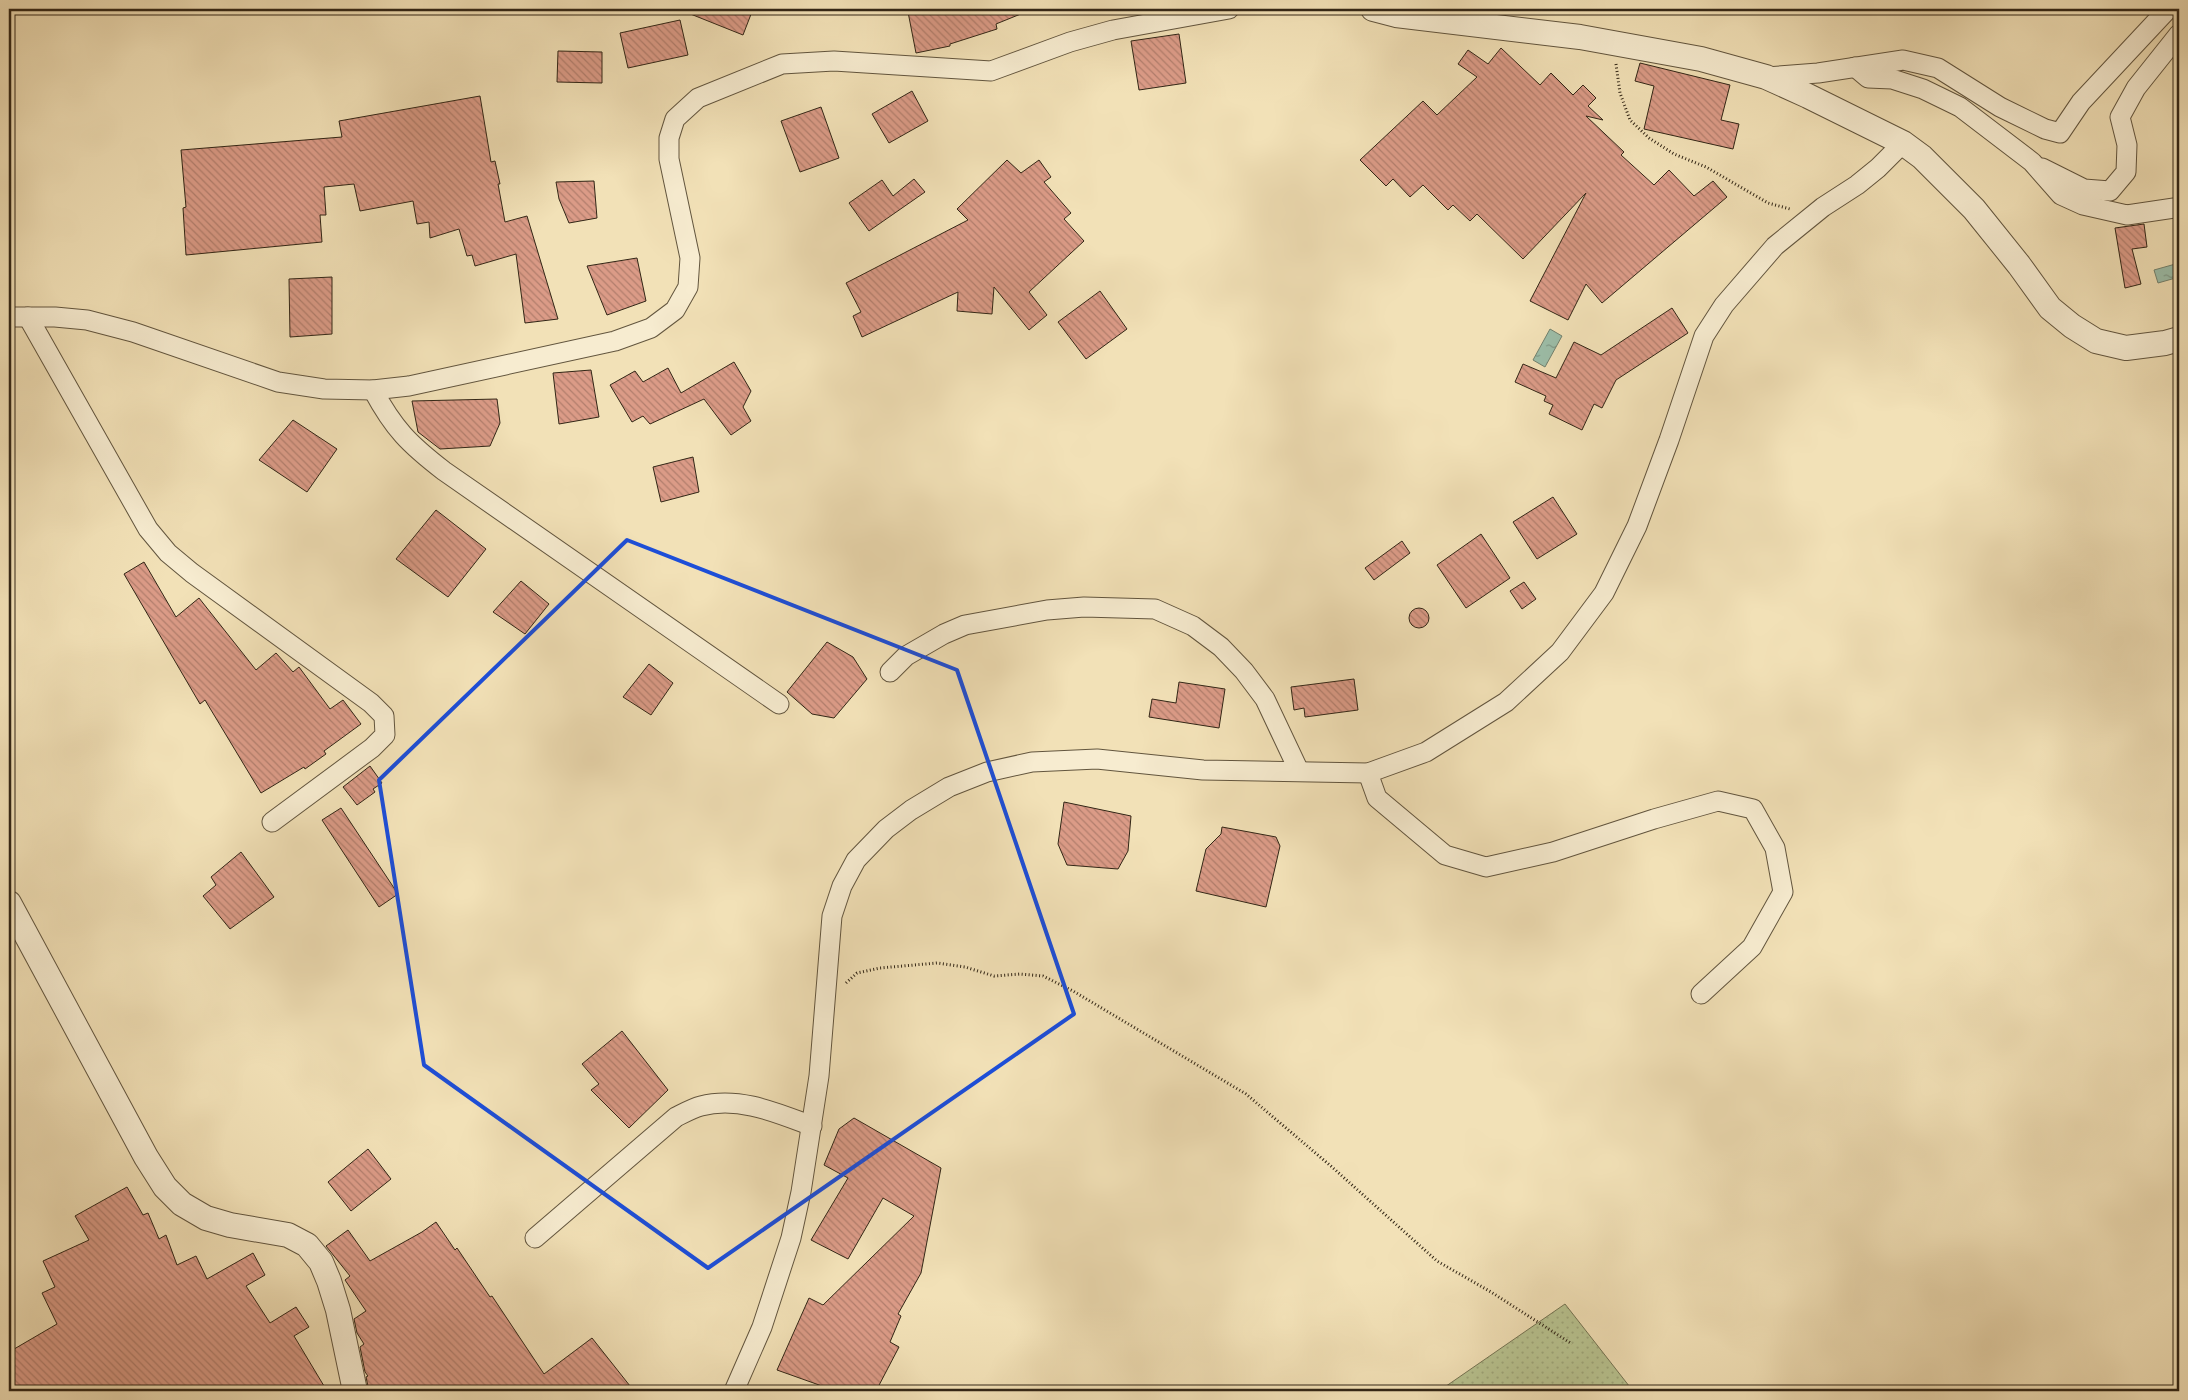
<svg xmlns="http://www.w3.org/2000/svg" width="2188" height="1400" viewBox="0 0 2188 1400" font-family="'IM FELL French Canon',serif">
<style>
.grass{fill:url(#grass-dots);stroke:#757453}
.water{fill:url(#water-ripples);stroke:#72816e}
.building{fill:url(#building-back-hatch);stroke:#322616}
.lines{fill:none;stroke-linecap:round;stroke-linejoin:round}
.minor-casing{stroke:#62553e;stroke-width:21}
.tertiary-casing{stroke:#62553e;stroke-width:26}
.path{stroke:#322616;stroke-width:3;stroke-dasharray:1 2.5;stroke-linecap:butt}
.minor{stroke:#f7ecd0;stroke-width:19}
.tertiary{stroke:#f7ecd0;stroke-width:24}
.marked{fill:none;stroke:#1d4ed8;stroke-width:4;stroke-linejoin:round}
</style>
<defs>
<pattern id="grass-dots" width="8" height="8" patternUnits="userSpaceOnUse" patternTransform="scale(1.25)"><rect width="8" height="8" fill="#b8c390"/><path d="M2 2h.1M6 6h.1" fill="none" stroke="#9fa77b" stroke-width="1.8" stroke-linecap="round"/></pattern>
<pattern id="water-ripples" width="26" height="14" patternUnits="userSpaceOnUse" patternTransform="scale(1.25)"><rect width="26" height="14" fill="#9cbea9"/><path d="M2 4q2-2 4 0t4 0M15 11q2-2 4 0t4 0" fill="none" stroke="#809a89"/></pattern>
<pattern id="building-back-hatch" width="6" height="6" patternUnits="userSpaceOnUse" patternTransform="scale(1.25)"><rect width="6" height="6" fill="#db9b87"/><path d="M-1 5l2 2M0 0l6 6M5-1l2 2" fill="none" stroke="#b27e6d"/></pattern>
</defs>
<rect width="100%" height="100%" fill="#f2e1b7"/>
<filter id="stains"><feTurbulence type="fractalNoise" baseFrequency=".004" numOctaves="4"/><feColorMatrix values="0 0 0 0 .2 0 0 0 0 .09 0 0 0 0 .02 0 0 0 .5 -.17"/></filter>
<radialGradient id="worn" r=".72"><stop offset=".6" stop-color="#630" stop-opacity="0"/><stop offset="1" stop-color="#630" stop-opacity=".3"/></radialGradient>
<path class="grass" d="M1565 1304 1633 1391H1439Z"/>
<g class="water">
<path d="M2179 263V277L2158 283 2154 270Z"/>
<path d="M1550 329 1562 336 1545 367 1533 360Z"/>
</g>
<g class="building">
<path d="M678 9H753L743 35Z"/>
<path d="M927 9H1033L996 24 997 29 950 44V46L916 53 908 12Z"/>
<path d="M680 20 688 55 628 68 620 33Z"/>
<path d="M1179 34 1186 83 1139 90 1131 41Z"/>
<path d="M1501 48 1540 85 1551 73 1573 95 1583 85 1596 98 1588 106 1603 120 1586 116 1624 152 1621 155 1654 185 1669 170 1694 196 1713 181 1727 197 1602 303 1586 284 1568 320 1530 301 1586 193 1523 259 1477 214 1470 221 1453 205 1448 210 1423 185 1410 197 1393 179 1386 186 1360 160 1423 101 1437 115 1477 77 1458 64 1468 50 1488 64Z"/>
<path d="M558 51 602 52V83L557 82Z"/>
<path d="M1640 63 1730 85 1721 120 1739 124 1733 149 1644 129 1654 86 1635 81Z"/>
<path d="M912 91 928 121 889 143 872 114Z"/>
<path d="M480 96 491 162 495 161 500 184H498L505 222 527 216 558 319 525 323 516 254 475 266 472 255 467 256 459 229 430 238 429 222 417 224 413 201 360 211 354 184 324 187 326 215H320L322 242 186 255 183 208 186 207 181 150 342 137 339 121Z"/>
<path d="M821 107 839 158 800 172 781 121Z"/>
<path d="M1007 160 1021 173 1039 160 1051 177 1044 182 1071 213 1064 219 1084 241 1029 292 1047 315 1029 330 994 287 992 314 957 311 958 292 862 337 853 316 861 312 846 283 968 220 957 209Z"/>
<path d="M914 179 925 192 869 231 849 203 882 180 893 196Z"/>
<path d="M594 181 597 218 569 223 559 199 556 182Z"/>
<path d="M2144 224 2147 247 2132 249 2141 284 2125 288 2115 228Z"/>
<path d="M637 258 646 301 607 315 587 266Z"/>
<path d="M332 277V334L290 337 289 279Z"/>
<path d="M1100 291 1127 329 1086 359 1058 322Z"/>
<path d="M1672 308 1688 333 1616 380 1602 408 1594 404 1582 430 1549 414 1553 405 1544 401 1546 396 1515 382 1523 364 1556 378 1574 342 1601 355Z"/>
<path d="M734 362 751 391 743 407 751 421 731 435 704 399 650 424 643 416 632 422 610 385 635 371 643 382 668 368 681 393Z"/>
<path d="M591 370 599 417 559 424 553 373Z"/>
<path d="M497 399 500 423 490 446 440 449 418 432 412 401Z"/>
<path d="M293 420 337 449 307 492 259 460Z"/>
<path d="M693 457 699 492 661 502 653 467Z"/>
<path d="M1553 497 1577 534 1537 559 1513 522Z"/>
<path d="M436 510 486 549 448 597 396 559Z"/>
<path d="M1481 534 1510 578 1466 608 1437 565Z"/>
<path d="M1402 541 1410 553 1374 580 1365 568Z"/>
<path d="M144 562 176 617 199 598 256 670 276 653 293 672 299 667 330 709 343 700 361 724 324 751 326 754 305 769 304 767 261 793 205 700 200 704 124 574Z"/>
<path d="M521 581 549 604 525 634 493 612Z"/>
<path d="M1524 582 1536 599 1522 609 1510 591Z"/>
<circle cx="1419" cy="618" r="10"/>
<path d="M827 642 853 657 867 679 834 718 812 714 787 692Z"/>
<path d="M649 664 673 683 651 715 623 697Z"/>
<path d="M1354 679 1358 710 1305 717 1304 708 1294 710 1291 687Z"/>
<path d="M1179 682 1225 689 1219 728 1149 717 1152 699 1176 703Z"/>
<path d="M370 766 382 783 373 789 375 792 357 805 343 787Z"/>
<path d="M1064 802 1131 816 1128 851 1118 869 1067 865 1058 844Z"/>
<path d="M341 808 398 894 379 907 322 820Z"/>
<path d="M1222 827 1276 837 1280 846 1266 907 1196 891 1206 849 1221 834Z"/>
<path d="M241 852 274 897 230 929 203 896 216 885 211 877Z"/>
<path d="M622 1031 668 1090 629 1128 591 1090 599 1084 582 1064Z"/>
<path d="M854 1118 941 1168 921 1273 898 1314 901 1316 890 1342 899 1347 876 1391H836L777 1370 809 1298 823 1305 914 1216 883 1198 848 1259 811 1240 848 1178 824 1165 839 1129Z"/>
<path d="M368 1149 391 1179 351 1211 328 1182Z"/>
<path d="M127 1187 143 1215 148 1213 159 1239 166 1235 177 1265 196 1256 207 1279 253 1253 265 1275 246 1286 270 1323 296 1307 309 1327 294 1336 327 1391H9V1352L57 1324 42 1293 55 1287 43 1261 89 1240 75 1216Z"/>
<path d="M436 1222 455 1250 457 1248 490 1297 492 1296 544 1374 592 1338 634 1391H369L366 1377 368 1376 365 1372 360 1347 364 1344 357 1333 354 1319 366 1311 345 1280 350 1276 326 1246 348 1230 370 1261 422 1232Z"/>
</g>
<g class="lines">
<defs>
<g id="minor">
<path d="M1855 67 1868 78 1892 79 1923 89 1960 107 2032 162 2061 195 2083 205 2127 215 2174 208"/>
<path d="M1766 77 1818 73 1903 60 1938 68 2000 107 2045 129 2060 133 2081 102 2168 9"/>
<path d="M2042 168 2084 189 2110 191 2126 172 2127 145 2120 117 2136 88 2179 34"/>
<path d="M9 317H55L87 320 133 332 278 382 324 389 373 390 409 386 615 341 651 328 675 310 688 287 690 258 669 159V138L675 119 698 98 782 64 834 61 991 71 1070 42 1113 30 1229 9"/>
<path d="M28 317 148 529 168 553 192 573 371 703 384 716 385 735 372 748 272 822"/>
<path d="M373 390C394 429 409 444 444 471L779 704"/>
<path d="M890 672 906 656 944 634 965 625 1047 610 1084 607 1155 609 1193 626 1221 647 1244 671 1265 699 1299 771"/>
<path d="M1368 773 1377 798 1445 855 1486 867 1553 852 1654 819 1718 801 1753 809 1775 848 1783 892 1752 947 1701 994"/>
<path d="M535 1238 676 1117C684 1113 693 1108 701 1106 739 1096 777 1113 812 1126"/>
<path d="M734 1391 762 1327 791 1238 801 1192 819 1076 832 916 842 886 856 860 886 829 911 810 949 787 987 772 1032 762 1097 759 1203 770 1368 773 1426 752 1506 702 1560 652 1604 593 1637 526 1669 440 1704 336 1724 305 1775 246 1823 207 1857 185 1878 168 1903 143"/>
</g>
<g id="tertiary">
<path d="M1373 9 1396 15 1580 37 1701 59 1766 77 1808 96 1903 143 1922 157 1974 209 2019 265 2050 308 2072 326 2096 341 2126 348 2165 343 2179 339"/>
<path d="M9 903 146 1157 165 1187 182 1204 206 1218 230 1225 288 1235 307 1245 321 1262 329 1281 338 1310 355 1391"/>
</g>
</defs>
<use href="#minor" class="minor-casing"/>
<use href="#tertiary" class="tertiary-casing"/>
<g class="path">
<path d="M1616 64 1620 93 1630 120 1649 138 1674 154 1706 167 1768 203 1790 209"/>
<path d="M846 983 857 973 880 968 937 963 965 967 994 976 1020 974 1043 976 1073 991 1246 1094 1332 1167 1437 1261 1491 1292 1572 1344"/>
</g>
<use href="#minor" class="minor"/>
<use href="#tertiary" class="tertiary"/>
</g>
<path class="marked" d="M627 540 957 670 1074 1014 708 1268 424 1065 379 780Z"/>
<rect width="2188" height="1400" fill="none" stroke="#f2e1b7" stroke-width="30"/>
<rect x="10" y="10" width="2168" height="1380" fill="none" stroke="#322616" stroke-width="2.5"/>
<rect x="15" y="15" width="2158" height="1370" fill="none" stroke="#322616"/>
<rect width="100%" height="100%" filter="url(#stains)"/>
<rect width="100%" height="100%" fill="url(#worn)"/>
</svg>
